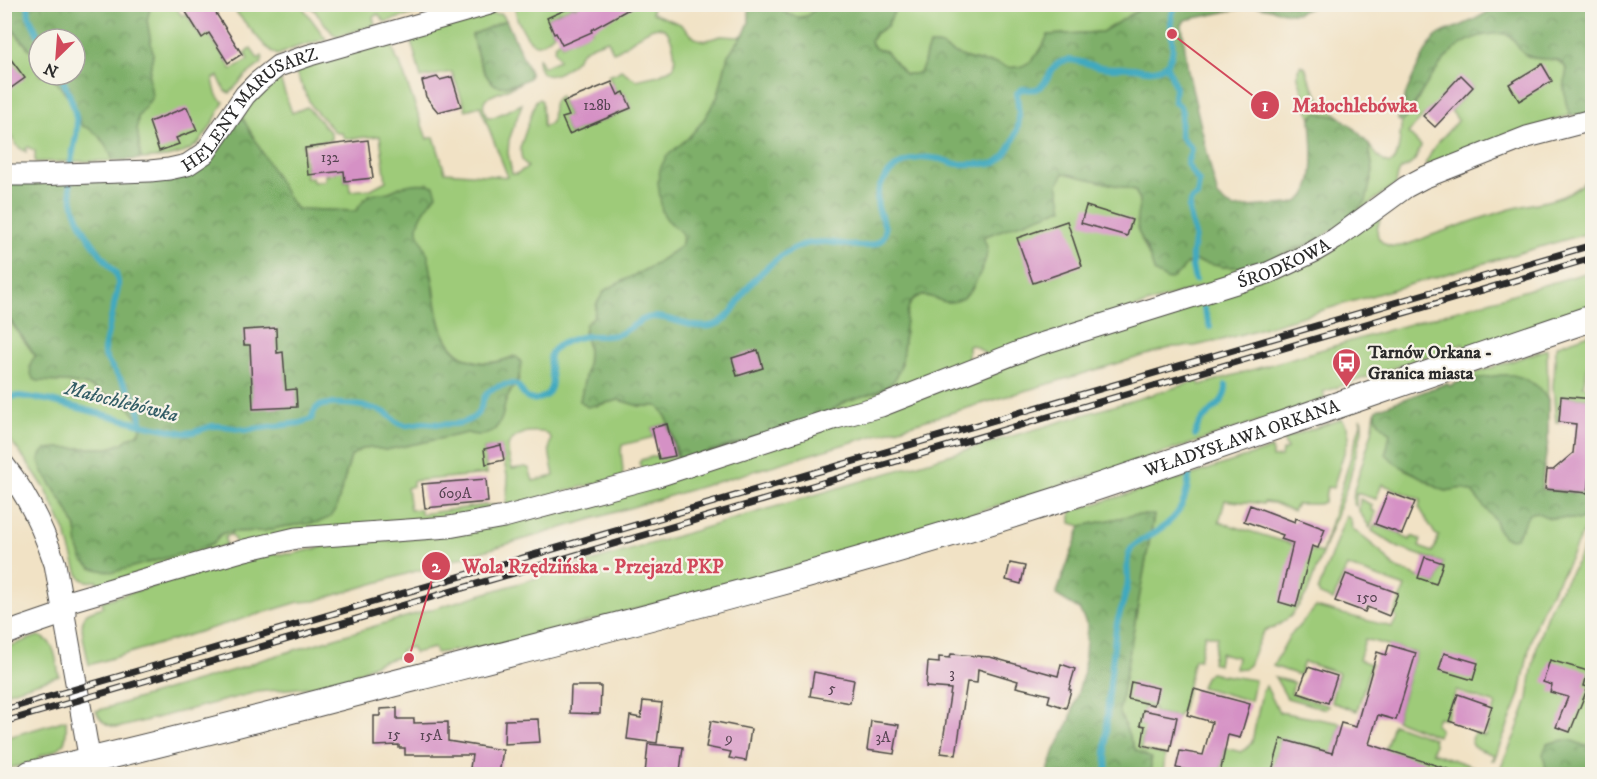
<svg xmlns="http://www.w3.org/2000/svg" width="1597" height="779" viewBox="0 0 1597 779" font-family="'IM FELL DW Pica',serif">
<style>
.grass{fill:#9ecb79;stroke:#647b52;stroke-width:1.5;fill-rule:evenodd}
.forest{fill:url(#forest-crowns);stroke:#546d4a;stroke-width:1.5}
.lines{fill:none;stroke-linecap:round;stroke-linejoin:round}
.stream{stroke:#3fa9bf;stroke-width:6}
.building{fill:#d591c5}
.minor-casing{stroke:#494642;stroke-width:23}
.tertiary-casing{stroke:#494642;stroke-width:28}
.minor{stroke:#fff;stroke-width:21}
.tertiary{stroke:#fff;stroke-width:26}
.rail-casing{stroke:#2b2b2b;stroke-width:7}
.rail{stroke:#f7f3e8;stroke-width:4.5;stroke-dasharray:14;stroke-linecap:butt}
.labels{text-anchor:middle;stroke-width:4.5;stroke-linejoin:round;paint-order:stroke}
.number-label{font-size:15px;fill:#564452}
.street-label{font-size:18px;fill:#2b2b2b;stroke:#f7f3e8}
.poi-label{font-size:18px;font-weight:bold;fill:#2b2b2b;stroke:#f7f3e8;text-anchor:start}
.water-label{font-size:20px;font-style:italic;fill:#335d66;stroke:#f7f3e8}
.leader{fill:none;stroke:#d1495b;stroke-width:2}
.callout-dot{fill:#d1495b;stroke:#f7f3e8;stroke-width:2}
.mark-label{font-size:18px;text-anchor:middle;font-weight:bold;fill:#fff}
.callout-label{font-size:20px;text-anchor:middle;font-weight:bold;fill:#d1495b;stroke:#f7f3e8;stroke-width:4.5;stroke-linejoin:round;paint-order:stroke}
</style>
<defs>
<pattern id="forest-crowns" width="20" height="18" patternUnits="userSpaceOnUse" patternTransform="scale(1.5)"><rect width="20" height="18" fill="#7eaf69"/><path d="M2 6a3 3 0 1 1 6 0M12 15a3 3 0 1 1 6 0" fill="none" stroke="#678f57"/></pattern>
</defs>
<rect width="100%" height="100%" fill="#f7f3e8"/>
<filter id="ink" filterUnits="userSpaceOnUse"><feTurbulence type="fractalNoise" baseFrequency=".0167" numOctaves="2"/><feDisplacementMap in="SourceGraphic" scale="12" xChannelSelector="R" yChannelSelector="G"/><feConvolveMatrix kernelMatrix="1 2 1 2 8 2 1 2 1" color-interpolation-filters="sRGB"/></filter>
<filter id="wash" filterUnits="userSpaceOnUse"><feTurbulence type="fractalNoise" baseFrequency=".008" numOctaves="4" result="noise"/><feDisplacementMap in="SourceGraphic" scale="24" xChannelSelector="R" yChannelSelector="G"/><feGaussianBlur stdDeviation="1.35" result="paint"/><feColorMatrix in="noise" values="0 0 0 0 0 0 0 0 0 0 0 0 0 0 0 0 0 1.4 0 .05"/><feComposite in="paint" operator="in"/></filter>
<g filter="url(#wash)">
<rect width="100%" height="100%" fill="#f1e2c5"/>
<g class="grass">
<path d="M818 4V6C815 8 811 15 807 16 795 22 783 11 775 5Z"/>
<path d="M151 5H174L182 16 186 13 201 37 209 33 232 70 248 60 245 53 251 49 258 59 262 56 263 60 261 61 262 63 245 76 230 93 225 91 218 76 213 79C215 88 215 98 224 102 217 114 211 128 202 139 188 157 162 158 141 159L137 128 138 117 152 97 149 76 153 54 147 20Z"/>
<path d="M222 5H301L326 39 297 47 277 55 265 46 230 5 225 7Z"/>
<path d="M426 5 428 10 385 22 378 14 373 17 375 25 338 36 333 34 310 5Z"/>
<path d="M516 5H652V13L680 24 695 38 704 41 721 36 739 37 744 34 728 55 718 96 703 121 689 137 668 221C678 229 686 233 681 246L597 303 594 316 584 331 588 351 587 367 580 401 596 406 619 400 639 406H657L661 409 667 418 678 458 688 459 644 471 639 463 641 460 659 455 660 459 675 455 667 424 652 428 654 437 622 445C619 456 625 467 622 477L506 506 508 480 501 446 484 449 487 474 413 481V486L407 488 410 510 420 509 421 514 486 505 497 506 496 511 237 545 231 534 225 537 226 545 99 586 97 581C88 582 83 582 78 574L65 531 46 490 30 466 5 433 4 313 36 357 38 381 67 382 89 386 112 397 129 407 139 420 141 429 138 434 129 438 121 444 109 448H61L46 449 39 460C47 484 66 502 75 526 81 545 73 552 92 568L199 549 213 543 221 534 227 532 264 531 281 527 319 522 336 509 351 456 360 450 369 447 386 450 467 433C483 438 496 433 502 417 504 411 504 405 507 399 510 392 515 385 520 379L514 356C500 363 483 365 469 359 442 348 438 318 435 293 434 282 431 272 429 261 427 251 419 241 418 231 416 218 430 203 436 194L428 183 401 187 383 194H372L364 200 361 206 355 211 297 209 290 201 242 117 254 98 278 77 280 79 292 113 307 107 331 133V140L303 144 306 178 312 177 313 182 325 181V175L335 174 334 168 344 167 345 181H349L350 191 371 189 386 181 380 136 344 139 342 133H336L312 107 294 69 391 41 397 60 399 61 427 139 434 137 445 172 508 177 480 106 466 110 452 72 421 78 410 36 490 14H502L506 20 472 35C475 49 483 80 497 85 504 88 514 84 521 83L486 98C481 105 484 109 487 117H494L522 104 509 140 508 153 512 174H516L528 167 522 160 520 148 536 100 539 99 542 101 543 127C562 122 544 105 560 96L569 116 563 119 569 134 631 108 624 93 618 95 608 75 615 74 621 70 636 80 659 75 674 67C676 61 674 46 671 39 660 7 628 50 613 52L608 40C600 43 587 46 582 52 578 55 577 60 573 63 558 76 538 85 538 57L543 67 559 60 554 49 555 45 560 40 562 45 592 31 580 6 575 8 574 6 547 18 554 34C538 49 532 48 522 28 517 20 515 15 516 5ZM527 432C536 432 547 429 551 439 547 452 552 463 554 476L533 481 529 468 525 467 512 469C506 446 504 440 527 432Z"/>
<path d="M895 5H1147L1102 32 1048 35C1040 53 1030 71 1007 67 1002 66 998 63 993 63 979 62 970 60 956 54 943 49 947 44 930 45 920 57 931 77 905 74L885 51 876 49 872 45 871 41 876 33 887 26 896 8Z"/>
<path d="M4 20 39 61V75H51L73 103 79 120 98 135 110 153 113 161 35 162V151L28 147 26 148V152L18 147 5 128Z"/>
<path d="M1500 33C1503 34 1506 34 1509 36 1519 41 1516 50 1528 56 1544 62 1556 54 1567 69L1564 89 1570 115 1432 166 1425 164 1435 146 1458 120 1450 111 1473 87 1461 76 1408 133 1421 146C1419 150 1417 158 1414 161 1404 173 1400 161 1396 184L1346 221 1373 171 1369 145C1373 150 1377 156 1382 160 1401 176 1399 132 1402 122 1411 115 1417 102 1422 92 1434 70 1452 44 1477 37 1484 34 1492 34 1500 33Z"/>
<path d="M1301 65 1305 67C1313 92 1320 101 1340 117L1316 113 1311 119 1298 77V69Z"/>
<path d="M1063 172 1135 190C1143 207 1136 211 1138 228 1138 235 1147 250 1150 259L1181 272 1186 264 1196 261 1223 267H1249L1316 241 1275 262 988 356 978 348 972 345 968 346V364L900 393 824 414 847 401 884 388 902 364 906 318 909 305 915 298 920 296 933 297 947 302 972 290 985 260 987 249 982 237 1062 208 1058 184Z"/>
<path d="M1592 174V232L1391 290 1222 340 1195 346 1173 347 315 601 299 602 89 665C87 653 77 623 86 614 90 610 98 609 103 607L102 601 243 559 272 554H292L331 545 436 536 1051 349 1177 308 1385 209C1379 221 1370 238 1387 245 1399 251 1422 238 1435 234 1463 225 1490 214 1519 207 1533 203 1549 202 1563 196 1575 190 1585 184 1592 174Z"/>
<path d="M1592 271V308L1466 351 1463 344 1323 392 1325 399 1184 446 859 550 500 645 436 653 434 648 414 653 411 647 401 650 402 656 377 663 353 676 319 686 257 692 121 727C108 727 102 723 96 711L244 667 258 661 1197 381 1200 385Z"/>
<path d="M1592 333V350L1583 386 1592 388V399L1562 396 1559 422H1556L1553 387 1556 350 1558 345Z"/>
<path d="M1547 349 1548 400C1543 393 1538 389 1531 384 1508 367 1487 380 1462 381L1461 378Z"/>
<path d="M1375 412 1378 421 1390 433 1389 442 1386 451 1406 470 1417 475 1432 485 1446 491 1463 488 1472 492 1495 520 1498 530 1523 524 1529 513 1535 511 1550 518H1564L1580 520 1592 513 1566 567 1545 603 1537 620 1530 644 1520 695 1494 760H1492L1494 755 1473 747 1471 743 1474 733 1485 736 1496 704 1456 691 1446 719 1438 717 1435 724 1440 729V731L1437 736 1396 720 1416 653 1365 639 1359 660 1371 664 1357 711 1331 702 1339 673 1304 662 1299 675 1273 666 1289 637 1316 607 1392 627 1397 618 1394 615 1405 587 1347 566 1333 600 1320 595 1318 591 1346 515 1351 520 1352 528 1380 551 1394 567 1436 584 1443 563 1399 548 1372 531 1375 524 1402 534V536L1410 540 1412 536 1421 540 1419 547 1433 552 1439 536 1435 534 1419 507 1421 500 1382 484 1376 499 1356 493V506L1353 503 1354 490 1372 432Z"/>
<path d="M1360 418 1362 421V431L1349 481 1307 594 1291 616 1274 628 1265 630 1261 636 1249 665 1245 668 1235 669 1237 657 1220 653 1218 665 1212 662 1217 637 1205 634 1199 660 1194 659 1182 711 1177 717 1153 712 1154 708 1144 707 1141 725 1150 727 1148 736 1143 735 1141 750 1165 755 1163 774H1151V759L1135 751 1119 711 1154 516 1133 515 1081 526 1071 523V511L1195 474 1272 448V458L1281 457 1282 451 1287 449 1283 439 1342 419 1347 427 1349 437 1333 488 1327 487 1324 502 1319 504H1297L1293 511 1274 503 1264 502 1263 504C1249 501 1238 503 1225 500L1219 522 1322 553 1361 423Z"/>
<path d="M1360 499 1372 505 1371 510 1376 512 1370 528 1359 511Z"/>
<path d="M1592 530V741L1591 744 1585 746C1568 739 1564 739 1547 744L1546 770 1547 774H1498L1515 735 1528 699 1531 675 1538 642 1546 617 1553 601 1577 562Z"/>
<path d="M38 636C56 640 56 660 59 676L5 693V648Z"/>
<path d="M1210 673 1255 680 1251 701 1201 687 1205 677Z"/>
<path d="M1275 677 1294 683 1291 694 1329 706 1325 709 1287 698Z"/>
<path d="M1266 686 1279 712 1341 723 1332 753 1281 739 1271 774H1220L1225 748 1241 752 1247 748 1252 742 1262 692Z"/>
<path d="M66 720C68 748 62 748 38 757V762L5 769V738Z"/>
<path d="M1393 724 1433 738 1434 744 1432 752 1488 772 1487 774H1424L1428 763 1392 752 1386 774H1378Z"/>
</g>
<g class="forest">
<path d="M5 4 151 5 147 20 153 54 149 76 152 97 138 117 137 128 141 159 113 161C108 146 98 130 82 126L73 103 51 75H75V39H39V61L5 19Z"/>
<path d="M752 5H775L787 14 798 17 807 16 820 5H895L896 8 887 26 876 33 871 40 872 45 876 49 885 51 905 74C930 77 921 57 930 45 946 44 943 49 956 54 969 60 979 62 993 63 998 63 1002 66 1007 67 1029 71 1040 53 1048 35L1102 32 1147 5H1318L1297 13H1289L1255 6 1185 20 1182 25 1188 71 1213 178 1218 196 1225 204 1234 208 1290 204C1292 203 1298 202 1299 201 1319 188 1312 140 1311 119L1316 113 1340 117 1357 131 1369 145 1373 171 1366 201 1346 221 1316 241 1249 267H1223L1196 261 1186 264C1182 271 1177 278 1168 280L1155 273 1146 247 1138 231 1137 216 1140 201 1135 190 1064 173 1058 184 1063 208 983 237C984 240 987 245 987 249 988 257 983 265 981 271 974 286 966 304 946 302 937 301 926 292 916 297 899 307 909 360 895 379 885 392 865 395 850 400 840 404 832 411 822 415 778 432 732 444 688 459L679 458 667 418 661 409 657 406H639L619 400 587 407 580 401C583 385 588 370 588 353 588 344 584 335 585 325L594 316 597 303 605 290 652 266 681 246 683 239 682 233 668 221 662 212 658 183 660 169 666 157 689 137 703 121 718 96 728 55 744 34 749 22V11Z"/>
<path d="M1500 5H1592V116L1570 115C1563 100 1563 86 1567 69 1555 52 1542 64 1526 55 1517 51 1517 39 1508 35 1500 32 1493 34 1485 35 1444 42 1426 88 1405 119L1402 122 1398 120C1400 103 1425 46 1437 36 1447 29 1457 28 1467 23 1479 18 1489 11 1500 5Z"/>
<path d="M506 20 530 73V77C524 82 519 83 512 84 507 85 502 87 498 86 483 81 475 48 472 35Z"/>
<path d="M242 117 290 201 297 209 355 211C361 206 364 196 372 194 376 192 382 194 386 193 392 192 395 189 400 187 410 184 424 182 434 186L437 194C430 203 417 218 418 230 419 239 426 248 428 256 437 286 432 341 464 357 476 364 491 364 504 360 509 359 512 357 517 357L521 362C521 382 514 382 507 398 504 404 504 411 502 417 496 434 483 438 467 433L386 450 369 447 360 450 351 456 336 509 329 518 319 522 281 527 264 531 227 532 221 534 213 543 199 549 114 572 105 571 92 568 83 561 78 548 76 528 67 509 42 470 39 460 41 455 46 449 61 448H109L121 444 129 438 138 434 141 429 139 420 129 407 89 386 67 382 38 381 33 379C29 370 28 362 36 356L5 313 4 183 160 178Z"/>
<path d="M1501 375H1513L1523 378 1536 385 1543 393 1548 400V441L1541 489 1588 493 1590 475H1592V513L1580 520 1564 518H1549L1535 512 1529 514 1516 538 1511 539 1504 537 1498 530 1495 520 1472 492 1463 488 1446 491 1440 489 1417 475 1396 464 1386 454 1390 433C1383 426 1372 419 1377 409L1447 383 1449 386 1462 381Z"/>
<path d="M1133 515H1154L1119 711 1135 750 1151 758V774H1047L1055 750 1070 720 1084 671 1087 625 1079 609 1056 595 1081 526Z"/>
<path d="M1563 740H1571L1585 746 1591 744 1592 741V774H1547L1543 754 1547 744Z"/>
</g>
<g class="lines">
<g class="stream">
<path d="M28 4 29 16 40 39"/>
<path d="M1166 65 1171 75 1175 87 1174 97 1175 103 1180 106 1182 112 1180 129 1181 137 1191 148C1191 154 1188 158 1187 164L1199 182 1197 196 1191 200 1189 207 1190 219 1195 235 1192 254V266L1195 280"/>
<path d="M60 75C69 92 80 116 76 136 73 153 68 169 70 186 74 224 94 245 116 274L118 281V288L104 349V354C116 380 141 394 141 424"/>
<path d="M1204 309 1210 327"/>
<path d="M4 399 8 397 20 396 47 400 141 424 185 433 194 432 212 426H220L245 430 300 423 311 419C313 415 314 409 318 407 330 400 371 406 384 412 391 415 396 424 404 425 410 426 417 423 423 423 436 423 448 426 461 423 494 414 470 392 504 385 522 381 517 388 526 397 532 402 544 399 548 393 561 376 535 356 563 343 572 339 580 336 590 336 600 336 610 337 619 334 630 330 641 317 653 317 675 316 697 334 719 323 732 316 738 301 746 290 760 272 781 253 802 245 809 243 819 242 826 242 841 242 870 253 882 239 890 228 880 218 878 207 874 189 886 172 901 164 912 158 926 156 939 159 945 160 951 163 957 164 962 164 992 164 996 163 997 162 1003 158 1003 157 1012 147 1019 130 1019 117 1019 109 1017 101 1017 93L1022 89C1026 89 1032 90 1036 89 1051 84 1048 61 1069 60 1080 60 1091 66 1101 67 1112 69 1123 67 1134 68 1140 69 1146 71 1152 70 1157 70 1162 68 1165 65 1183 50 1161 21 1178 4"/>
<path d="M1195 435C1196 430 1198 425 1201 421 1211 410 1227 402 1226 385"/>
<path d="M1107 774C1104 737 1108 701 1112 664 1114 651 1114 636 1117 623 1120 611 1125 599 1127 587 1130 575 1124 564 1130 551 1133 544 1141 541 1147 537 1175 522 1186 508 1189 476"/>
</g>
</g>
<g id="blocks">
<g class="building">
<path d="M181 4H210L242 54 228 63 209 33 202 38Z"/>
<path d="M582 4H638L591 30 592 32 562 45 556 33 554 34 547 18 574 6 575 8Z"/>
<path d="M4 50 25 78 4 93Z"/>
<path d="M1542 64 1552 81 1519 101 1509 84Z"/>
<path d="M1461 75 1473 87 1435 127 1423 116Z"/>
<path d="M437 77 440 80 452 77 461 106 438 112 433 106 426 97 422 81Z"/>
<path d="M612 82 618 95 624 92 631 108 569 134 562 118 569 116 563 102Z"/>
<path d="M187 107 197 130 176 138 179 144 159 151 149 122Z"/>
<path d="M368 140 373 178 345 181 344 171 308 175 305 148Z"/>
<path d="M1086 206 1132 220 1127 236 1081 223Z"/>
<path d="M1067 221 1082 266 1033 283 1017 238Z"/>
<path d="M276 328 277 353 283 352 286 390 296 389 297 407 253 409 250 345H244L243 330Z"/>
<path d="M758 350 763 368 737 376 732 358Z"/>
<path d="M1561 396 1593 399V475H1590L1588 493 1545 489 1547 470H1553L1573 453 1576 424 1559 422Z"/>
<path d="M667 424 675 456 659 459 652 428Z"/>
<path d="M501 445 504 460 486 464 484 449Z"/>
<path d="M486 479 488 502 425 508 422 484Z"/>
<path d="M1388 492 1415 502 1402 534 1375 524Z"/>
<path d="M1250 505 1295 522 1296 518 1325 529 1318 548 1312 546 1296 607 1279 602 1293 543 1281 539 1283 535 1244 521Z"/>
<path d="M1425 557 1443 563 1436 584 1418 578Z"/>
<path d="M1010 563 1025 566 1021 584 1006 580Z"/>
<path d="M1346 574 1398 593 1389 616 1367 607 1365 612 1335 601Z"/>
<path d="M1389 645 1416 653 1396 720 1378 715 1369 744 1454 771 1453 774H1271L1281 739 1332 753 1341 723 1356 727 1377 652 1386 655Z"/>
<path d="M1444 653 1478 663 1473 680 1439 670Z"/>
<path d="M951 654 990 657 1058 676 1061 664 1075 669 1069 689 1071 690 1066 708 1048 702 1050 695 1016 687 1018 681 978 669 977 683 967 682 956 755 941 753 951 689 926 687 928 662 939 663V657L950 658Z"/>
<path d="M1550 660 1588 671 1584 686 1588 687 1570 732 1556 727 1568 697 1550 692 1552 685 1543 682Z"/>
<path d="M1308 667 1337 676 1328 703 1298 693Z"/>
<path d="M814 672 854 680 850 703 810 696Z"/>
<path d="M1131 682 1158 688 1154 705 1128 699Z"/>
<path d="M571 686H601L600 714 570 713Z"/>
<path d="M1194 689 1250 704 1240 738 1228 735 1220 774H1209L1176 768 1180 751 1203 755 1212 722 1187 715Z"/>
<path d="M1458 694 1492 706 1483 733 1449 721Z"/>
<path d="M643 701 662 703 657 743 627 739 630 716 641 718Z"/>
<path d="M397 708V719H414V723L448 722V741L503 750 499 774H478L479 770 470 768 472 755H405V748H399V745L374 746V716H380V709Z"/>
<path d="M1143 710 1177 717 1170 751 1142 745 1145 726 1140 725Z"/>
<path d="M538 719 540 742 504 744 505 720Z"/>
<path d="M711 721 751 729 746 761 729 758 731 752 706 747Z"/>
<path d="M871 721 899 725 894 754 867 750Z"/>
<path d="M648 744 683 747 680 772 664 770V774H645Z"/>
</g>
</g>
</g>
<g filter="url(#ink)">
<use href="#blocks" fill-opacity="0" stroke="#494642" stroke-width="1.5"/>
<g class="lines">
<defs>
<g id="minor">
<path id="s1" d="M4 175H34L150 171 169 169 187 165 205 153 245 95 258 82 278 66 310 55 490 4"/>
<path d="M4 465C28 495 43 528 55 564L88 750 90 774"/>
<path id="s2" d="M63 603 245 550 296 538 449 527 504 517 658 476 836 418 881 406 1034 346 1268 273 1313 252 1335 239 1406 187 1423 178 1527 137 1592 120"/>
<path d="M4 635 21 628 65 613"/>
</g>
<g id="tertiary">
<path id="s3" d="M30 774C160 746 289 710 419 677 633 622 847 568 1058 500 1237 441 1414 378 1592 318"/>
</g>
</defs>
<use href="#minor" class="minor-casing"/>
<use href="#tertiary" class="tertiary-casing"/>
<use href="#minor" class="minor"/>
<use href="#tertiary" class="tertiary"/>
<defs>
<g id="rail">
<path d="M4 710 1592 245"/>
<path d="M4 722 1592 258"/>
</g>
</defs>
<use href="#rail" class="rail-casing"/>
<use href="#rail" class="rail"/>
</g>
</g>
<defs>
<symbol id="bus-pin" viewBox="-11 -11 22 30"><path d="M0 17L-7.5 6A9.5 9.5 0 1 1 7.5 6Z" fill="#d1495b" stroke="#f7f3e8"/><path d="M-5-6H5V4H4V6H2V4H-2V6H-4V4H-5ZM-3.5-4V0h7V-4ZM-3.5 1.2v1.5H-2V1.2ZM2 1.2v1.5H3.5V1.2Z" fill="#fff"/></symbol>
</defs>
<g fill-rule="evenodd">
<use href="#bus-pin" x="1330" y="346" width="33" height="45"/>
</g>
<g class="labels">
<g class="number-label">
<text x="597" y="110">128b</text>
<text x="330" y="162">132</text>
<text x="455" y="498">609A</text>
<text x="1367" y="602">150</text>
<text x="952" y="678">3</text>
<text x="832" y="693">5</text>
<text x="394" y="739">15</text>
<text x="431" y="740">15A</text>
<text x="883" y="742">3A</text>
<text x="729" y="743">9</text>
</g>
<g class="street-label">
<text dy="6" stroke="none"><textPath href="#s1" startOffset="270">HELENY MARUSARZ</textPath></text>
<text dy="6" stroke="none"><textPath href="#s2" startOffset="1272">ŚRODKOWA</textPath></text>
<text dy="6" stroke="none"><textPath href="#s3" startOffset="1258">WŁADYSŁAWA ORKANA</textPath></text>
</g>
<g class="poi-label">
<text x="1368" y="358">Tarnów Orkana -<tspan x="1368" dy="21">Granica miasta</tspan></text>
</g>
<g class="water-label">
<text transform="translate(122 401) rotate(14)" y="7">Małochlebówka</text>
</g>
</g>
<path class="leader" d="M1172 34L1265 105M409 658L436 566"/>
<g class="callout-dot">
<circle cx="1172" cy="34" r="6"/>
<circle cx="409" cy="658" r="6"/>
<circle cx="1265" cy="105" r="15"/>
<circle cx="436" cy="566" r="15"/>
</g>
<g class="mark-label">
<text x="1265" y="111">1</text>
<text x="436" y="572">2</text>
</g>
<g class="callout-label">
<text x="1355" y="112">Małochlebówka</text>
<text x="593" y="573">Wola Rzędzińska - Przejazd PKP</text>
</g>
<rect width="1597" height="779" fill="none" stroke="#f7f3e8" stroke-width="24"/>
<g transform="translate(57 57) rotate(205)"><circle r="28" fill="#f7f3e8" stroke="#a5a39c" stroke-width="1.5"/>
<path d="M0-4.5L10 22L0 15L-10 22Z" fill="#d1495b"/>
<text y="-9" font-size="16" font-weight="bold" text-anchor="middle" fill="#2b2b2b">N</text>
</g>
</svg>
